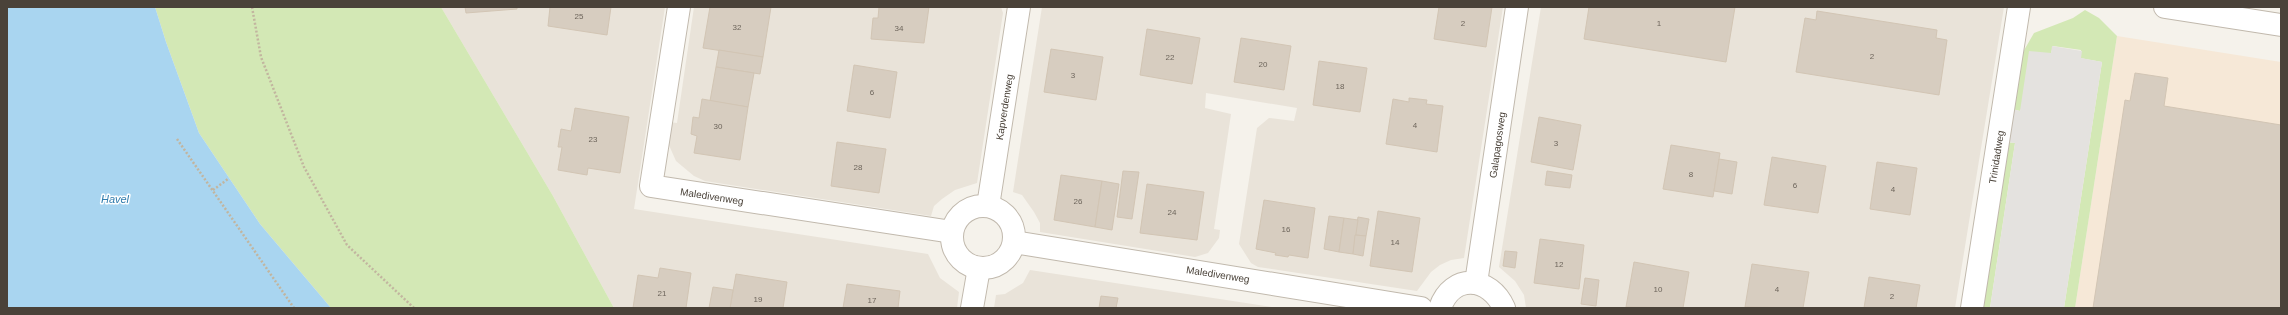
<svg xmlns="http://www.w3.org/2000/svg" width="2288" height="315" viewBox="0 0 2288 315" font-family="Helvetica,sans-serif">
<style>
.residential{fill:#e9e3d9}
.commercial{fill:#f6e8d7}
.green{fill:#d3e8b5}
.parking{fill:#e4e2df}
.water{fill:#a9d5f0}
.building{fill:#d7cdc0;stroke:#d2c5b4}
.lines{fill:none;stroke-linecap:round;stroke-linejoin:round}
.street-casing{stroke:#c1b9ad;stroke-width:24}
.path{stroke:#c2b59f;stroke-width:2.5;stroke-dasharray:2 2;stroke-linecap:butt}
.street{stroke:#fff;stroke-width:22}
.labels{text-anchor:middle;stroke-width:3;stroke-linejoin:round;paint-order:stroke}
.number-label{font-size:8px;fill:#6d655b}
.street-label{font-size:10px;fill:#4a4239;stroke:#fff}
.water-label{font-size:11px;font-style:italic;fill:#307cad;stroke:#fff}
</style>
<rect width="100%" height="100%" fill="#f5f2eb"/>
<g class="residential">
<path d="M441 7H665L634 209 928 254 940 278 959 292 957 308H614L553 196Z"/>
<path d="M694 7H1001L1003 13 977 183 955 190 942 199 934 206 931 216 705 181 694 176 676 161 668 143 669 122 677 123Z"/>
<path d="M1042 7H1503L1464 258 1451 260 1440 265 1431 272 1417 291 1258 267 1251 263 1239 244 1257 128 1269 118 1294 121 1297 108 1206 93 1205 108 1231 114 1214 229 1220 230 1219 238 1208 253 1195 257 1040 232V223L1034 212 1022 195 1013 192Z"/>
<path d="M1541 7H2004L1955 308H1526L1524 295 1515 281 1499 267Z"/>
<path d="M1030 270 1279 308H994L996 295 1005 294 1023 283Z"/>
</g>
<path class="commercial" d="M2117 36 2281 62V308H2075Z"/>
<g class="green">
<path d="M155 7H441L553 196 614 308H331L260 224 199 133 166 42Z"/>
<path d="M2085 10 2099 18 2117 36 2075 308H2064L2102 62 2080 58 2081 50 2053 46 2051 53 2020 111 2012 109 2023 52 2034 33 2073 18Z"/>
<path d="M2007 142 2015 143 1990 308H1981Z"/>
</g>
<path class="parking" d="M2052 46 2082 51 2081 58 2102 62 2064 308H1990L2015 143 2007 142 2012 109 2020 111 2029 51 2051 53Z"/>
<path class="water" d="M7 7H155L166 42 199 133 260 224 331 308H7Z"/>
<g class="building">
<path d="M465 7H517V9L466 13Z"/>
<path d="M550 7H611L607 35 548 26Z"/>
<path d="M710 7H771L763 57 703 48Z"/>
<path d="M879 7H929L924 43 871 39 873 18H878Z"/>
<path d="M1439 7H1492L1486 47 1434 39Z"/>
<path d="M1589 7H1735L1726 62 1584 39Z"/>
<path d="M1817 11 1937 30 1936 38 1947 40 1939 95 1796 72 1805 18 1816 20Z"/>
<path d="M1147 29 1200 38 1192 84 1140 75Z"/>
<path d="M1241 38 1291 46 1284 90 1234 82Z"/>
<path d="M1051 49 1103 57 1096 100 1044 92Z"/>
<path d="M719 50 763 57 760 74 716 67Z"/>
<path d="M1319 61 1367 68 1360 112 1313 105Z"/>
<path d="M854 65 897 72 890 118 847 111Z"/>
<path d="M716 67 754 73 748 107 710 101Z"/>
<path d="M2135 73 2168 78 2164 106 2281 125V308H2093L2125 100 2130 101Z"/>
<path d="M1409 98 1427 100 1426 104 1443 106 1437 152 1386 144 1393 99 1409 102Z"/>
<path d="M702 99 748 107 740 160 694 153 697 136 691 134 693 117 699 118Z"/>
<path d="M575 108 629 117 620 173 588 168 587 175 558 170 562 147H558L561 129 571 131Z"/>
<path d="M1539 117 1581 125 1573 170 1531 162Z"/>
<path d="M837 142 886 149 879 193 831 186Z"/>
<path d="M1671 145 1720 153 1713 197 1663 189Z"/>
<path d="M1772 157 1826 166 1818 213 1764 205Z"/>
<path d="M1719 159 1737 162 1732 194 1714 191Z"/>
<path d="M1877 162 1917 168 1910 215 1870 209Z"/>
<path d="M1123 171 1139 172 1132 219 1117 217Z"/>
<path d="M1547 171 1572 175 1570 188 1545 185Z"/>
<path d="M1061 175 1102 181 1095 227 1054 220Z"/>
<path d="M1102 181 1119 184 1112 230 1095 227Z"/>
<path d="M1147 184 1204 192 1197 240 1140 233Z"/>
<path d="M1264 200 1315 208 1308 258 1289 255 1288 257 1275 255 1276 253 1256 249Z"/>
<path d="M1378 211 1420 218 1412 272 1370 266Z"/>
<path d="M1329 216 1344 218 1339 252 1324 249Z"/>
<path d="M1358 217 1369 219 1366 236 1355 235Z"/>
<path d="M1344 218 1358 220 1353 254 1339 252Z"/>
<path d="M1355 235 1366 236 1363 256 1353 254Z"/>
<path d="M1540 239 1584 245 1579 289 1534 283Z"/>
<path d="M1505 251 1517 252 1515 268 1503 266Z"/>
<path d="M1634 262 1689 272 1683 308 1626 307Z"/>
<path d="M1752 264 1809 272 1803 308 1745 307Z"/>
<path d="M660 268 691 273 686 308H633L638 275 658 278Z"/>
<path d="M736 274 787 282 783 308H730Z"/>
<path d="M1869 277 1920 285 1916 308H1864Z"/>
<path d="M1585 278 1599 280 1596 306 1581 304Z"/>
<path d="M847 284 900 291 898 308H843Z"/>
<path d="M713 287 733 290 730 308H709Z"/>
<path d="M1101 296 1118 298 1116 308H1099Z"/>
</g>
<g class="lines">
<defs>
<g id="street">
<path d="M679 7 651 186 952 232"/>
<path d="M2165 7 2281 25"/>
<circle cx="983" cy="237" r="31"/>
<path d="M988 206 1019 7"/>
<path d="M1014 242 1421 308"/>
<path d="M1476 283 1517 7"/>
<path d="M972 308 979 268"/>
<path d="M1440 308C1452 273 1490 276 1504 308"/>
<path d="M1972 308 2019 7"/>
</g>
</defs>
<use href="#street" class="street-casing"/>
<g class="path">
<path d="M252 7 261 57 304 167 347 245 414 308"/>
<path d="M177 139 294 308"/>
<path d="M213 190 228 179"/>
</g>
<use href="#street" class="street"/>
</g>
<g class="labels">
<g class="number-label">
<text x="579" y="19">25</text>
<text x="1463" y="26">2</text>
<text x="1659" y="26">1</text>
<text x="737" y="30">32</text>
<text x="899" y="31">34</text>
<text x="1872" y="59">2</text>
<text x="1170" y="60">22</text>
<text x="1263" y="67">20</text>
<text x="1073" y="78">3</text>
<text x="1340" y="89">18</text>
<text x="872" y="95">6</text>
<text x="1415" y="128">4</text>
<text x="718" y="129">30</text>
<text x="593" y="142">23</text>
<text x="1556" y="146">3</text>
<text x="858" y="170">28</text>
<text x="1691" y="177">8</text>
<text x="1795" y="188">6</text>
<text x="1893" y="192">4</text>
<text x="1078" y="204">26</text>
<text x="1172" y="215">24</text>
<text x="1286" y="232">16</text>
<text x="1395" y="245">14</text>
<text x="1559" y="267">12</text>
<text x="1658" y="292">10</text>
<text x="1777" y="292">4</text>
<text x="662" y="296">21</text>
<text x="1892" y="299">2</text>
<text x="758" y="302">19</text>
<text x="872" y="303">17</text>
</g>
<g class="street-label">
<text transform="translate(1004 107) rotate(-81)" y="4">Kapverdenweg</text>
<text transform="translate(1497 145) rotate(-82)" y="4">Galapagosweg</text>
<text transform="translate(1996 157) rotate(-81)" y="4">Trinidadweg</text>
<text transform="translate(712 196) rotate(9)" y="4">Maledivenweg</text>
<text transform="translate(1218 274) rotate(9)" y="4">Maledivenweg</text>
</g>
<g class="water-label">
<text x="115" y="203">Havel</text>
</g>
</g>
<rect width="2288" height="315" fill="none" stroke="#4a4239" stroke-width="16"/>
</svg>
